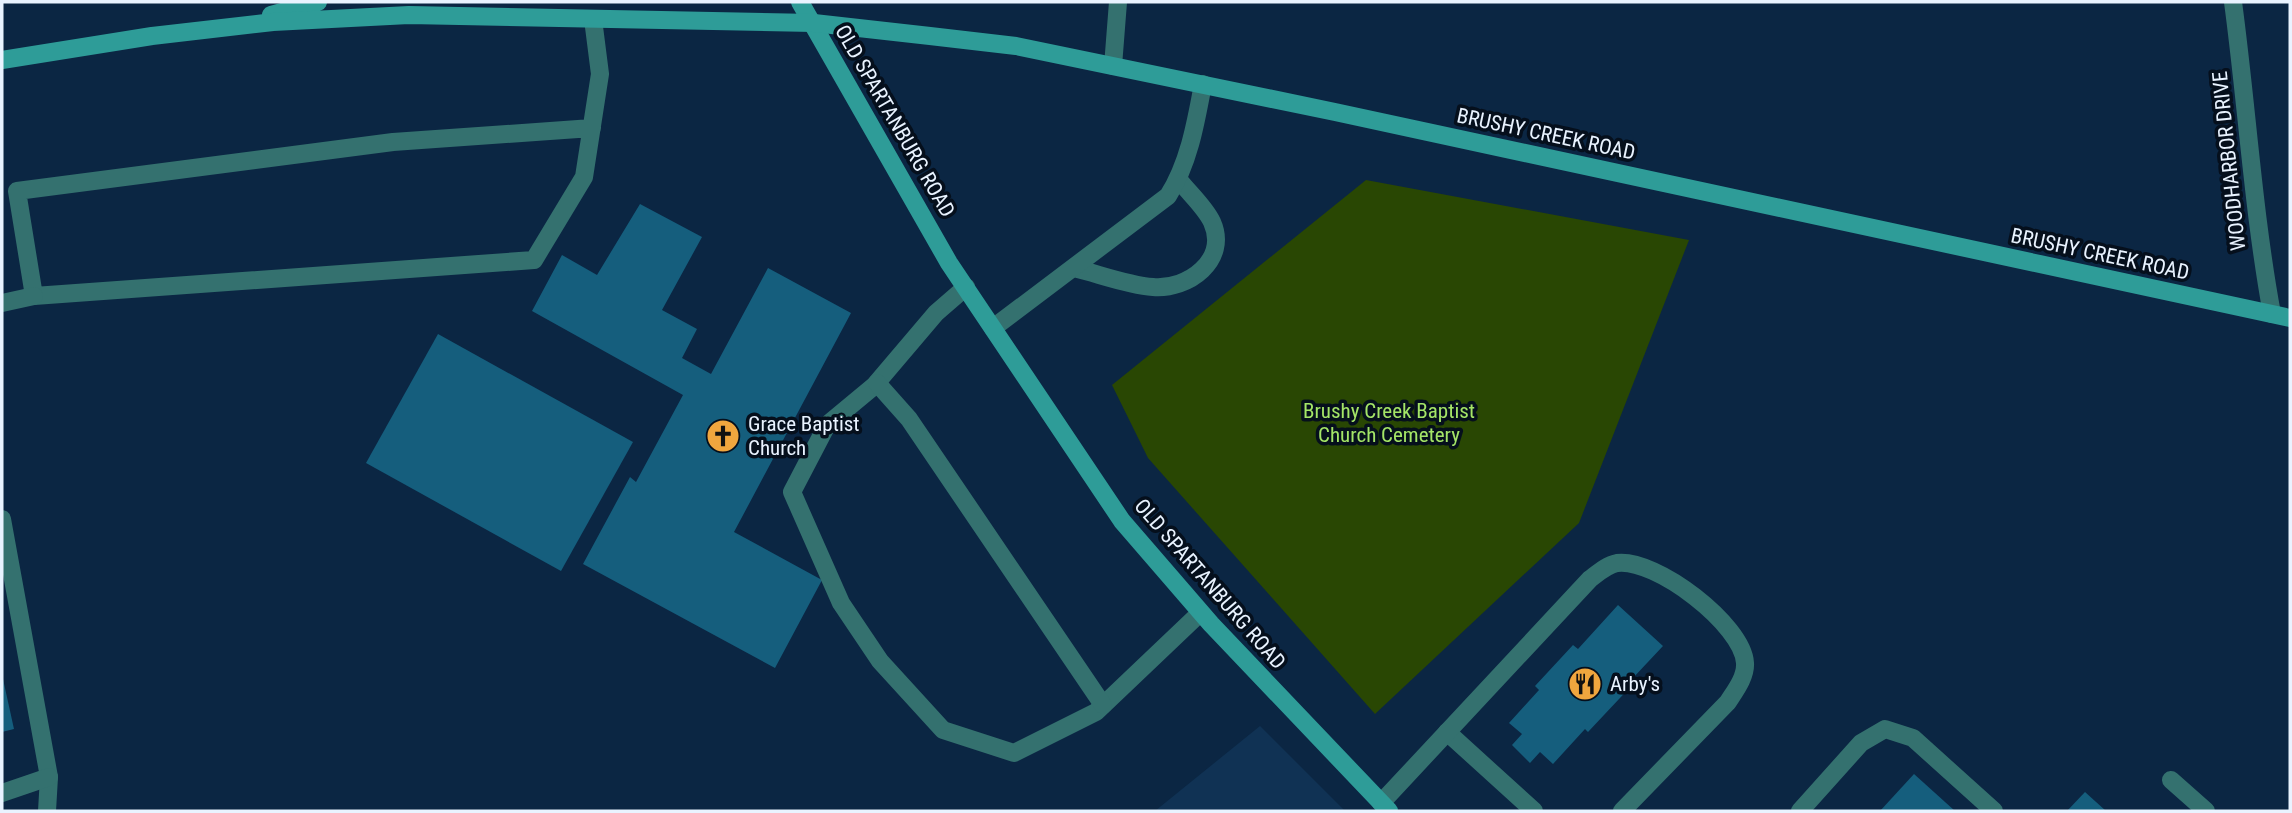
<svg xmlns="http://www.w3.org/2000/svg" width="2292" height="813" viewBox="0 0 2292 813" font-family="'Roboto Condensed',sans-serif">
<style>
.built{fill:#103254}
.green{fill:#294703}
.building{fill:#155e7d}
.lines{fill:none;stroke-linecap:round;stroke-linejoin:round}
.lane{stroke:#34716f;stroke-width:18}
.street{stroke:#34716f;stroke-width:18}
.secondary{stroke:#2e9c98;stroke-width:18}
.labels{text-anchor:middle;stroke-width:7;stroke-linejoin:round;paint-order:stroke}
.street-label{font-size:21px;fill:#e9f3ff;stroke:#050f1c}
.park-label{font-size:21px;fill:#a4e567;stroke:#050f1c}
.poi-label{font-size:21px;fill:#e9f3ff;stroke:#050f1c;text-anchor:start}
</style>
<rect width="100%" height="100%" fill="#0b2643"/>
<path class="built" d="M1260 726 1345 811H1155Z"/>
<path class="green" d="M1366 180 1689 240 1579 523 1375 714 1148 458 1112 385Z"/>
<g class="building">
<path d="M640 204 702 237 662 310 697 329 682 358 711 374 768 268 851 313 734 532 822 580 775 668 583 564 630 477 636 482 683 395 532 311 562 255 597 275Z"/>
<path d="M438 334 633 442 561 571 366 463Z"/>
<path d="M1618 605 1663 646 1632 679 1635 682 1588 732 1585 729 1553 764 1540 752 1530 763 1512 745 1522 734 1509 723 1539 690 1535 686 1573 645 1578 649Z"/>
<path d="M3 679 14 729 2 732V680Z"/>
<path d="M1914 774 1955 811H1880Z"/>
<path d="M2085 792 2106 811H2067Z"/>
</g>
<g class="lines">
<g class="lane">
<path d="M1113 66 1118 2"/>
<path d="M592 128 393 142 17 191 34 296 534 260 584 177 600 74 593 19"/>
<path d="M1074 268C1099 274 1127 285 1153 287 1188 290 1229 260 1212 222 1205 207 1189 193 1179 180"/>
<path d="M966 287 936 313 874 386 827 425 792 492 841 603 880 661 943 730 1014 753 1096 712 1200 613"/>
<path d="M2 303 34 296"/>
<path d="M993 328 1168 196C1189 163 1196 122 1203 84"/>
<path d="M877 383 909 419 1103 705"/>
<path d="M2 519 49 777 47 811"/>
<path d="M1447 732 1534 811"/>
<path d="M2171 780 2206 811"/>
<path d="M2 793 49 777"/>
<path d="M1381 803 1590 579C1598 573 1607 565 1617 563 1656 558 1743 625 1745 663 1746 677 1735 691 1728 702L1622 811"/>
<path d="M1800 811 1861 743 1885 729 1913 738 1994 811"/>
</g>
<path class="street" d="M2233 2C2247 106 2253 211 2272 314"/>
<g class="secondary">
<path d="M800 2 949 263 1122 521 1211 624 1389 811"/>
<path d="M271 15 318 2"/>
<path d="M2 60 152 36 273 22 409 15 814 23 930 36 1016 46 1335 112 2290 318"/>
</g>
</g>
<defs>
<symbol id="church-disc" viewBox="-11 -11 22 22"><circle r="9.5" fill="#f0a63e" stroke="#050f1c"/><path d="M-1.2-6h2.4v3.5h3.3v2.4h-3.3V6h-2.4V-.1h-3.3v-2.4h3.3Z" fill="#111"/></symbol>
<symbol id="restaurant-disc" viewBox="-11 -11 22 22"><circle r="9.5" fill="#f0a63e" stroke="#050f1c"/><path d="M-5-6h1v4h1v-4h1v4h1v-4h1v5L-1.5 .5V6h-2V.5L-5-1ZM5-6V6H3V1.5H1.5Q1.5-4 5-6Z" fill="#111"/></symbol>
</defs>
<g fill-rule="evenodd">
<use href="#church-disc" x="704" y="417" width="38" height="38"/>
<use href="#restaurant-disc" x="1566" y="665" width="38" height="38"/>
</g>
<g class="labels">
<g class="street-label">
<text transform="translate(895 121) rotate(60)" y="7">OLD SPARTANBURG ROAD</text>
<text transform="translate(1546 134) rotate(12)" y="7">BRUSHY CREEK ROAD</text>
<text transform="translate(2229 161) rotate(-96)" y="7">WOODHARBOR DRIVE</text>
<text transform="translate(2100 254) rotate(12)" y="7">BRUSHY CREEK ROAD</text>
<text transform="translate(1210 584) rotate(49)" y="7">OLD SPARTANBURG ROAD</text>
</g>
<g class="park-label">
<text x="1389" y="418">Brushy Creek Baptist<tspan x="1389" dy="24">Church Cemetery</tspan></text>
</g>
<g class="poi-label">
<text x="748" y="431">Grace Baptist<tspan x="748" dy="24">Church</tspan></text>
<text x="1610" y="691">Arby's</text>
</g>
</g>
<rect width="2292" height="813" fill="none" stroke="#e9f3ff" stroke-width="7"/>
</svg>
